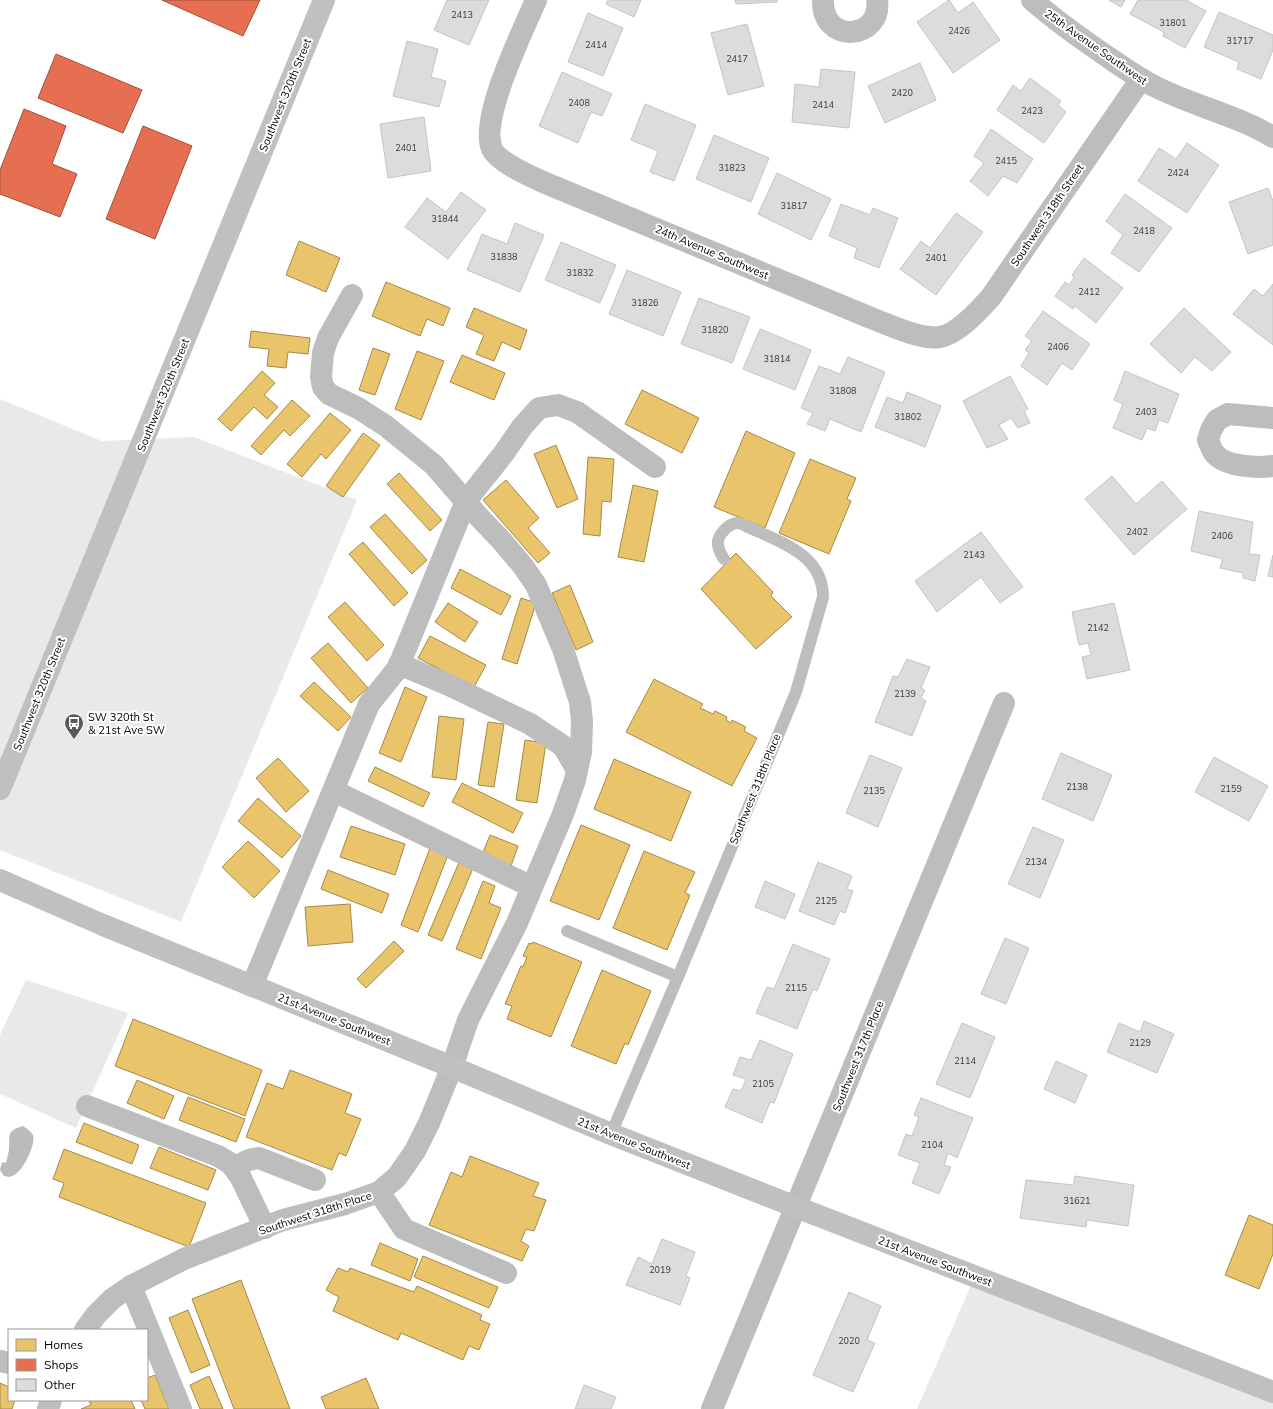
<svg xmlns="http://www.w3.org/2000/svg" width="1273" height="1409" viewBox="0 0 1273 1409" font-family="Mulish,sans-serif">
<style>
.green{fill:#e9e9e9}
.water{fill:#bbb}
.homes{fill:#e9c46a;stroke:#a3894a}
.shops{fill:#e76f51;stroke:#a24e39}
.building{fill:#dcdcdc;stroke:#c4c4c4}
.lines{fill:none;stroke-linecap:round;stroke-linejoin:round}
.service{stroke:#bdbdbd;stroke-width:12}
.minor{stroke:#bdbdbd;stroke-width:22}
.secondary{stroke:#c0c0c0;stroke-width:22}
.labels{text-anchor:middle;stroke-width:4;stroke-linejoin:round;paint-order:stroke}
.number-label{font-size:9px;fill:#373737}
.street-label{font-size:11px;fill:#000;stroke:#fff}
.poi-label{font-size:11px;fill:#000;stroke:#fff;text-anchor:start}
</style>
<rect width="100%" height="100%" fill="#fff"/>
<g class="green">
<path d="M0 399 102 441 194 437 357 500 181 922 0 850Z"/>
<path d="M26 980 128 1013 76 1128 0 1094V1035Z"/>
<path d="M975 1276 1273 1392V1409H917Z"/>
</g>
<path class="water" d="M23 1126C27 1129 31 1131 33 1135 36 1144 24 1168 17 1173 15 1175 12 1176 9 1177L4 1176 0 1170 2 1162 6 1163C7 1159 8 1154 9 1150 10 1135 6 1131 23 1126Z"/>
<g class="homes">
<path d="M299 241 340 258 326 292 286 275Z"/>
<path d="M386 282 450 308 443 326 427 319 420 336 372 316Z"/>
<path d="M474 308 527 330 520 350 502 342 494 361 476 354 484 335 466 327Z"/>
<path d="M251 331 310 338 308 354 288 352 286 368 267 366 269 349 249 347Z"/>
<path d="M373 348 390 354 375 395 359 390Z"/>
<path d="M417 351 444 361 421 420 395 409Z"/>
<path d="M462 355 505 373 494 400 450 382Z"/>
<path d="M262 371 275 383 264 395 278 407 267 419 254 407 231 431 218 419Z"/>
<path d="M642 390 699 418 682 453 625 424Z"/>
<path d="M292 400 310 416 290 436 284 430 261 455 251 446Z"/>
<path d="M330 413 351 430 326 459 321 454 302 477 287 464Z"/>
<path d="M746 431 795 453 765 528 714 507Z"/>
<path d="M363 433 380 445 343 497 326 486Z"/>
<path d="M556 445 578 499 557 508 534 454Z"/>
<path d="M588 457 614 459 611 502 602 501 600 536 583 534Z"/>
<path d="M810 459 856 478 847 499 851 501 829 554 779 533Z"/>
<path d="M399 473 442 520 430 531 387 484Z"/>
<path d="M506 480 539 518 528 528 550 553 538 563 483 500Z"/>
<path d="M633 485 658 491 644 562 618 557Z"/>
<path d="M385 514 427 560 412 574 370 527Z"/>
<path d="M363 542 408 593 394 606 349 554Z"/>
<path d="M736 553 773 592 771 596 792 617 756 649 701 589Z"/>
<path d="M460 569 511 596 501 615 451 588Z"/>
<path d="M570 585 593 642 576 650 552 593Z"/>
<path d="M521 598 536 603 517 664 502 659Z"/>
<path d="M345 602 384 645 367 661 328 617Z"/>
<path d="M448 603 478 622 465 642 435 622Z"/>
<path d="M430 636 486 665 474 687 418 658Z"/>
<path d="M328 643 368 688 351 703 311 658Z"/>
<path d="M654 679 703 704 700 708 713 714 715 711 727 717 726 720 731 723 732 720 746 727 744 731 757 738 732 786 626 732Z"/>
<path d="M314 682 351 717 338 731 300 696Z"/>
<path d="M405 687 427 697 401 762 379 753Z"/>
<path d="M439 716 464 719 456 780 432 777Z"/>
<path d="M488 722 504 724 494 787 478 785Z"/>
<path d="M525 740 546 743 537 803 516 800Z"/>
<path d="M278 758 309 791 286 812 256 778Z"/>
<path d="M614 759 691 792 671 841 594 809Z"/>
<path d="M375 767 430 793 423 807 368 781Z"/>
<path d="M462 783 523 813 513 833 452 802Z"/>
<path d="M258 798 301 836 282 858 238 821Z"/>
<path d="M581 825 630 845 599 920 550 901Z"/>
<path d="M351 826 405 844 395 875 340 857Z"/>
<path d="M490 835 518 846 511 866 482 855Z"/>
<path d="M248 841 280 871 254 898 222 867Z"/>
<path d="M430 848 448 855 418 932 401 925Z"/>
<path d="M644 851 695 872 685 893 690 895 667 950 613 928Z"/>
<path d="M460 860 474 866 442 941 428 935Z"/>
<path d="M328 870 389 894 382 913 321 889Z"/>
<path d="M483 881 495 886 489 903 501 908 481 959 456 949Z"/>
<path d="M350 904 353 942 308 946 305 907Z"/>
<path d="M394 941 404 951 366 988 357 979Z"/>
<path d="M533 942 582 962 551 1037 507 1019 512 1006 505 1004 521 966 523 967 527 957 523 956 529 943 532 944Z"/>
<path d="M602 970 651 991 628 1045 625 1043 616 1064 571 1046Z"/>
<path d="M133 1019 262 1070 245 1116 115 1066Z"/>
<path d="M290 1070 352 1094 345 1113 361 1119 346 1156 339 1153 332 1170 246 1137 267 1083 283 1089Z"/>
<path d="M137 1080 174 1096 164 1119 127 1103Z"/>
<path d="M188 1097 245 1119 236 1142 179 1120Z"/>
<path d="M84 1123 139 1145 132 1164 76 1142Z"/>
<path d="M159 1147 216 1170 208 1190 150 1168Z"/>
<path d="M64 1149 206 1203 189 1247 59 1197 64 1183 53 1179Z"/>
<path d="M470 1156 539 1183 533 1196 546 1200 534 1231 526 1229 521 1241 529 1246 522 1261 429 1225 451 1172 462 1177Z"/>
<path d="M1249 1215 1273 1225V1254L1259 1289 1225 1275Z"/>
<path d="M380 1243 418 1259 410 1281 371 1265Z"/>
<path d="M423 1256 498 1287 489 1308 414 1277Z"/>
<path d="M338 1268 348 1272 350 1268 414 1292 417 1286 482 1315 480 1320 490 1324 479 1350 469 1346 463 1360 401 1333 398 1340 333 1311 339 1297 326 1290Z"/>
<path d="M241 1280 290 1409H234L192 1299Z"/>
<path d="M188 1310 210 1365 191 1373 169 1318Z"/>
<path d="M155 1375 169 1409H145L141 1400H147V1378Z"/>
<path d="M209 1376 223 1409H200L190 1385Z"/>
<path d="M366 1378 379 1409H326L321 1397Z"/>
<path d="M0 1383 9 1387V1400H15L12 1409H0Z"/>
<path d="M89 1400H131L135 1409H81L91 1405Z"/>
</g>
<g class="shops">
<path d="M162 0H260L243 36Z"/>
<path d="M56 54 142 90 123 133 38 98Z"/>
<path d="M24 109 66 126 52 164 77 174 60 217 0 194V170Z"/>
<path d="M143 126 192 146 155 239 106 219Z"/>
</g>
<g class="building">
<path d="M447 0H489L469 45 434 30Z"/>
<path d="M608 0H641L634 17 606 4Z"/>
<path d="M735 0H777V2L736 4Z"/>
<path d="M949 0 958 13 973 2 1000 40 953 73 917 22Z"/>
<path d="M1109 0H1125L1121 7Z"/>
<path d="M1138 0H1186L1206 11 1185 48 1163 36 1164 32 1130 14Z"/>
<path d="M1219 12 1273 35V50L1261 79 1237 69 1239 62 1204 47Z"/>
<path d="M588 13 623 28 603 76 568 62Z"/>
<path d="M747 24 764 86 728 95 711 33Z"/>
<path d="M407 41 438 49 431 77 446 81 439 107 393 96Z"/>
<path d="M920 63 936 100 885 123 868 86Z"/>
<path d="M821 69 855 72 849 128 792 122 795 84 819 87Z"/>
<path d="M562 72 612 94 602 116 591 112 578 143 539 126Z"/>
<path d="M1030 78 1061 101 1058 105 1066 112 1044 143 997 110 1013 85 1021 91Z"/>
<path d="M645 104 696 125 674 181 650 172 658 151 631 140Z"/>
<path d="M424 117 431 171 388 178 380 124Z"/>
<path d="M991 129 1033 159 1017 183 1003 176 988 196 970 181 984 163 974 156Z"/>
<path d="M714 135 769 158 751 202 696 179Z"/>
<path d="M1187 143 1219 165 1187 213 1138 181 1159 148 1176 159Z"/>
<path d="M777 173 831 199 811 240 758 214Z"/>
<path d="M1268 188 1273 201V245L1248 254 1229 202Z"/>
<path d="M461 192 486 210 448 259 405 227 427 198 446 212Z"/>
<path d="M1125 194 1172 228 1139 272 1111 253 1123 235 1106 221Z"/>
<path d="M841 204 870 215 873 208 898 218 879 268 854 258 857 248 829 236Z"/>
<path d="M956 213 983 232 936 295 900 269 921 241 930 248Z"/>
<path d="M515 223 544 235 520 292 467 270 482 234 507 244Z"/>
<path d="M561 242 616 265 600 303 545 280Z"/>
<path d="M1084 258 1123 288 1096 323 1075 306 1073 309 1055 296 1065 282 1069 285 1074 278 1072 275Z"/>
<path d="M627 270 681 292 663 336 609 314Z"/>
<path d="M1273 284V345L1233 314 1254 289 1263 296Z"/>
<path d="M699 298 750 317 732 363 681 344Z"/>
<path d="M1184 308 1231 352 1212 371 1195 357 1181 373 1150 344Z"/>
<path d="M1043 311 1090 344 1072 370 1062 363 1047 385 1021 366 1029 353 1025 350 1032 341 1025 336Z"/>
<path d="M760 329 811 350 795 390 743 369Z"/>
<path d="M848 357 885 372 861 432 830 419 825 431 807 424 813 413 801 408 819 366 840 374Z"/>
<path d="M1125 371 1179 394 1168 423 1159 420 1155 431 1147 428 1142 440 1113 428 1123 404 1114 400Z"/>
<path d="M1010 376 1028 409 1024 411 1030 423 1018 428 1011 418 999 425 1008 439 987 448 963 401Z"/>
<path d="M907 392 941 406 925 447 875 427 887 397 903 403Z"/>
<path d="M1112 476 1136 504 1162 481 1187 509 1134 555 1085 499Z"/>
<path d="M1199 511 1253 522 1249 554 1260 555 1255 581 1243 578V573L1220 568 1223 559 1191 551Z"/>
<path d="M981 532 1023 587 1000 603 981 577 937 612 915 581Z"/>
<path d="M1273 555V577L1268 576Z"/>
<path d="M1114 603 1130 670 1087 679 1082 657 1091 655 1088 643 1079 645 1072 612Z"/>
<path d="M907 659 930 667 921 688 925 690 921 698 926 701 912 736 875 722 893 676 898 677Z"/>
<path d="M1061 753 1112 775 1093 821 1042 799Z"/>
<path d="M870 755 902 768 878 827 846 813Z"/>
<path d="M1214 757 1268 786 1249 821 1195 792Z"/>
<path d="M1033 827 1064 840 1040 898 1008 884Z"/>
<path d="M818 862 852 876 847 889 853 891 845 913 840 911 834 925 799 911Z"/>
<path d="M765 881 795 894 785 919 755 907Z"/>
<path d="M1005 938 1029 948 1006 1004 981 994Z"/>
<path d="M793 944 830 959 817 991 813 989 797 1029 756 1013 767 987 774 989Z"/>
<path d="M1144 1021 1174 1034 1157 1073 1107 1052 1119 1023 1140 1032Z"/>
<path d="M962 1023 995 1037 970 1098 936 1084Z"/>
<path d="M760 1040 793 1054 774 1103 770 1102 762 1123 725 1107 733 1089 741 1091 746 1079 733 1075 740 1057 751 1060Z"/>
<path d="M1056 1061 1087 1075 1075 1103 1044 1089Z"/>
<path d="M921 1098 973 1118 957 1158 948 1153 944 1165 951 1167 939 1194 912 1183 920 1163 898 1155 906 1134 912 1136 919 1117 914 1115Z"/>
<path d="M1075 1176 1134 1185 1128 1226 1087 1220 1086 1227 1020 1218 1026 1180 1073 1185Z"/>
<path d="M662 1239 695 1252 686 1276 690 1278 680 1305 626 1285 638 1257 652 1264Z"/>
<path d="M849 1292 881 1306 867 1340 875 1343 853 1392 813 1375Z"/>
<path d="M584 1385 616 1397 611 1409H575Z"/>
</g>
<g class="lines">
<g class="service">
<path d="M567 931 678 977"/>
<path d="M611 1134 678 977 796 692 823 597C823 553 777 541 744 525 742 524 740 523 738 523 728 523 717 536 718 544 718 550 721 554 724 559"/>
</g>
<g class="minor">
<path d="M536 0C523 31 479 119 492 149 498 162 530 176 543 182L871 318C890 325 920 340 940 337 958 334 979 310 991 297L1141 79"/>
<path d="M823 0C822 46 883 39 877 0"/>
<path d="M1032 0C1055 20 1080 38 1105 55 1121 66 1138 78 1156 87 1194 106 1236 115 1273 137"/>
<path d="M1273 418 1228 414 1217 420 1211 430 1208 440C1210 445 1212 451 1215 454 1226 467 1258 468 1273 466"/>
<path d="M399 664 449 685 530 724 563 746 577 770"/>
<path d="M334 791 532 887"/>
<path d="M252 986 369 704 398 668 466 501 504 453 522 427 539 408 558 405 577 412 655 467"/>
<path d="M87 1106 218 1156 230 1163 240 1176 265 1228"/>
<path d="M236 1169C243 1162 248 1159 259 1158L315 1180"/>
<path d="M379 1192 404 1229 506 1273"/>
<path d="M131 1286 181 1409"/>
<path d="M85 1330 96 1315 112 1299 131 1286 184 1259 283 1220 345 1204 379 1192 397 1177 415 1151 429 1123 452 1067 468 1020 517 923 563 814 575 780 581 752 582 721 580 702 563 649 536 585 523 566 501 540 478 516 434 465 386 426 358 408 329 394 323 387 321 377 323 353 328 338 352 295"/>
<path d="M0 1361 9 1363"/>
<path d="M48 1409 51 1400"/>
<path d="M712 1409 1004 703"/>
</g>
<g class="secondary">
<path d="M0 789 324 0"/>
<path d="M0 880 103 925 452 1067 611 1134 796 1207 1273 1392"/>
</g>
</g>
<defs>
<symbol id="bus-pin" viewBox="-11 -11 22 30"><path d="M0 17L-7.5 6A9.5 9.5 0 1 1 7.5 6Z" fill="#595959" stroke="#fff"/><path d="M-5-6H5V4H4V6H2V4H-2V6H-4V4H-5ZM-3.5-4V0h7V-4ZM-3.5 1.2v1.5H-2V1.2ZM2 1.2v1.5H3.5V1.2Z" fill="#fff"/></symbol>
</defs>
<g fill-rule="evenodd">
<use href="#bus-pin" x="63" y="712" width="22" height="30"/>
</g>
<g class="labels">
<g class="number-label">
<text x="462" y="18">2413</text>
<text x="1173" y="26">31801</text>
<text x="959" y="34">2426</text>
<text x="1240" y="44">31717</text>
<text x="596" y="48">2414</text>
<text x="737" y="62">2417</text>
<text x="902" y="96">2420</text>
<text x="579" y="106">2408</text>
<text x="823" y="108">2414</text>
<text x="1032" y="114">2423</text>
<text x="406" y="151">2401</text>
<text x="1006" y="164">2415</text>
<text x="732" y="171">31823</text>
<text x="1178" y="176">2424</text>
<text x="794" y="209">31817</text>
<text x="445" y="222">31844</text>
<text x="1144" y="234">2418</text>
<text x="504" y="260">31838</text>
<text x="936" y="261">2401</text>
<text x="580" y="276">31832</text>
<text x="1089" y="295">2412</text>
<text x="645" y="306">31826</text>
<text x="715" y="333">31820</text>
<text x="1058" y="350">2406</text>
<text x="777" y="362">31814</text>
<text x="843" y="394">31808</text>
<text x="1146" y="415">2403</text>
<text x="908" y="420">31802</text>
<text x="1137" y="535">2402</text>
<text x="1222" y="539">2406</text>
<text x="974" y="558">2143</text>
<text x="1098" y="631">2142</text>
<text x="905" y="697">2139</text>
<text x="1077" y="790">2138</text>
<text x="1231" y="792">2159</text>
<text x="874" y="794">2135</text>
<text x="1036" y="865">2134</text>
<text x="826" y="904">2125</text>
<text x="796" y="991">2115</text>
<text x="1140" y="1046">2129</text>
<text x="965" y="1064">2114</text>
<text x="763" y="1087">2105</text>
<text x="932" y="1148">2104</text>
<text x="1077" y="1204">31621</text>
<text x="660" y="1273">2019</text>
<text x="849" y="1344">2020</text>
</g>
<g class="street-label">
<text transform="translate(1096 47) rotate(35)" y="4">25th Avenue Southwest</text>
<text transform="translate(285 95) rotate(-68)" y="4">Southwest 320th Street</text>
<text transform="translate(1047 215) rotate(-56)" y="4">Southwest 318th Street</text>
<text transform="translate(712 252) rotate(23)" y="4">24th Avenue Southwest</text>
<text transform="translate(163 395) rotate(-68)" y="4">Southwest 320th Street</text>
<text transform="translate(39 694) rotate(-68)" y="4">Southwest 320th Street</text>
<text transform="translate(755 789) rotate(-68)" y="4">Southwest 318th Place</text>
<text transform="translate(334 1019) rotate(22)" y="4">21st Avenue Southwest</text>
<text transform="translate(858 1056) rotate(-68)" y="4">Southwest 317th Place</text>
<text transform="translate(634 1143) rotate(22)" y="4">21st Avenue Southwest</text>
<text transform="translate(315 1213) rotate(-18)" y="4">Southwest 318th Place</text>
<text transform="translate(935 1261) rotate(21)" y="4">21st Avenue Southwest</text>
</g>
<g class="poi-label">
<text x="88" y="721">SW 320th St<tspan x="88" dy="13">&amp; 21st Ave SW</tspan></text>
</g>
</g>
<rect x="8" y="1329" width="140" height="72" fill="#ffffff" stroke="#999999"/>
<rect x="16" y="1339" width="20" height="12" fill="#e9c46a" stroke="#999999"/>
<text x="44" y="1349" font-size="12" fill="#000000">Homes</text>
<rect x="16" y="1359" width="20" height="12" fill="#e76f51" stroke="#999999"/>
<text x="44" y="1369" font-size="12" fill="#000000">Shops</text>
<rect x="16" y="1379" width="20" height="12" fill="#dcdcdc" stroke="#999999"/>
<text x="44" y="1389" font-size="12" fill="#000000">Other</text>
</svg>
